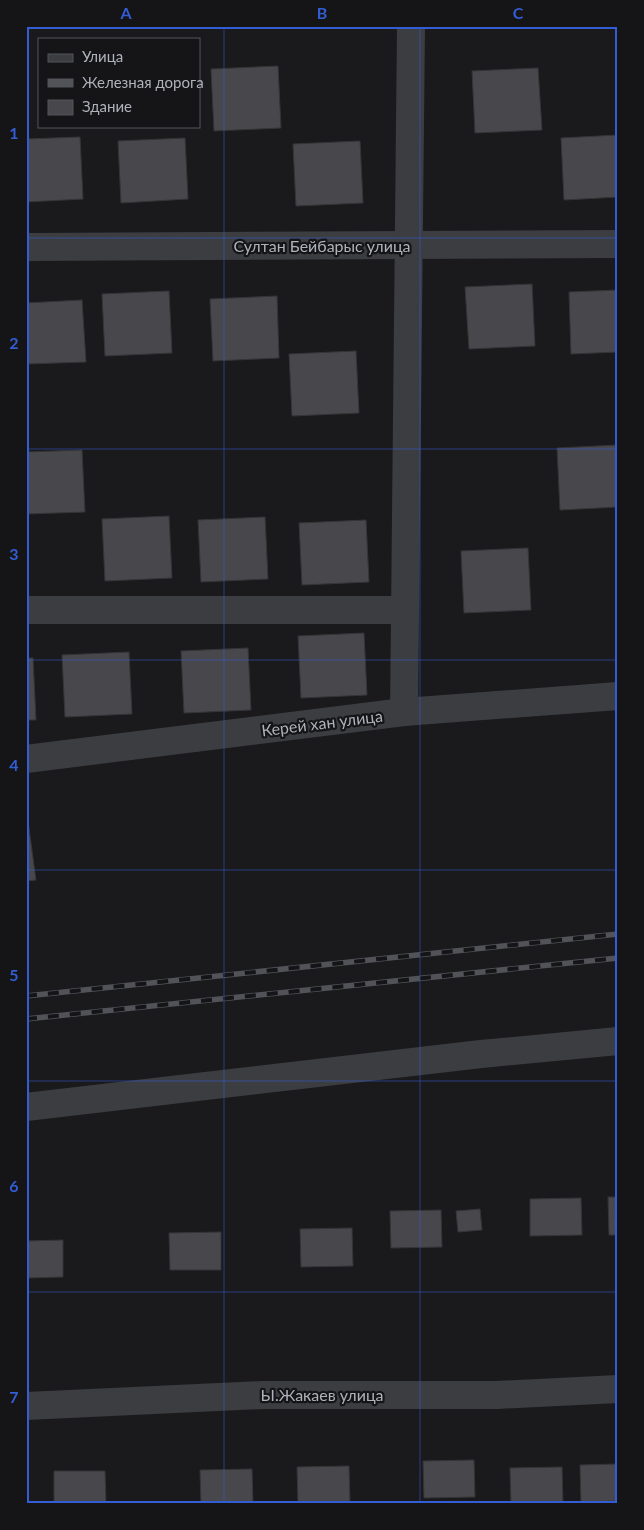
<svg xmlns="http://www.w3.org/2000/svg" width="644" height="1530" viewBox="0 0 644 1530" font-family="Lato,sans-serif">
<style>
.building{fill:#48484c;stroke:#353538}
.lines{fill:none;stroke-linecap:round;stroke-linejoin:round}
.street{stroke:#3c3d41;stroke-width:28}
.rail-casing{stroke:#515358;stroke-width:5.5}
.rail{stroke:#151517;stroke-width:4;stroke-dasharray:11;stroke-linecap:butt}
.grid{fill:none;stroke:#335dd4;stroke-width:1;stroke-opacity:0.55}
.labels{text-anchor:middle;stroke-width:4.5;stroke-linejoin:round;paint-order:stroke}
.street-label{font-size:16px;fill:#aeb2bb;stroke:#151517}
.neatline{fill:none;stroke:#335dd4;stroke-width:2}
.grid-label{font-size:16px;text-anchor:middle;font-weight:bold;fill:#335dd4}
</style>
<rect width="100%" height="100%" fill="#1a1a1c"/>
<g class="building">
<path d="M278 66 281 128 214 131 211 69Z"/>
<path d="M538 68 542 130 475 133 472 71Z"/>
<path d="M618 135V197L564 200 561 138Z"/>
<path d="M80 137 83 199 26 202V139Z"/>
<path d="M185 138 188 199 121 203 118 141Z"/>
<path d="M360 141 363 203 296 206 293 144Z"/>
<path d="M532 284 535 346 469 349 465 287Z"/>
<path d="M618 290V352L571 354 569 292Z"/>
<path d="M169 291 172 353 105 356 102 294Z"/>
<path d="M277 296 279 358 213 361 210 299Z"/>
<path d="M82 300 86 362 26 364V303Z"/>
<path d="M356 351 359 413 292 416 289 354Z"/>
<path d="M618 445V507L560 510 557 448Z"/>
<path d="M82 450 85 512 26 514V452Z"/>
<path d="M169 516 172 578 105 581 102 519Z"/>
<path d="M265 517 268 579 201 582 198 520Z"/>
<path d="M366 520 369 582 302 585 299 523Z"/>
<path d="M528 548 531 610 464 613 461 551Z"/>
<path d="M364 633 367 695 301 698 298 636Z"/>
<path d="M248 648 251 710 184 713 181 651Z"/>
<path d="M129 652 132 714 65 717 62 655Z"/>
<path d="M26 658H33L36 720H26Z"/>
<path d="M26 821H28L36 880 26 881Z"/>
<path d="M608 1197H618V1235H609Z"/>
<path d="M581 1198 582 1235 530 1236V1199Z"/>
<path d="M480 1209 482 1230 458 1232 456 1211Z"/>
<path d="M441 1210 442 1247 391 1248 390 1211Z"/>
<path d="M352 1228 353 1266 301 1267 300 1229Z"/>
<path d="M221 1232V1270H170L169 1233Z"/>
<path d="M63 1240V1277L26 1278V1241Z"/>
<path d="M474 1460 475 1497 424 1498 423 1461Z"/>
<path d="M618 1464V1501L581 1502 580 1465Z"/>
<path d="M349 1466 350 1503 298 1504 297 1467Z"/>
<path d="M562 1467 563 1504H511L510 1468Z"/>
<path d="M252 1469 253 1504H201L200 1470Z"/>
<path d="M54 1471H105L106 1504H54Z"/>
</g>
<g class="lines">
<g class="street">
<path d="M26 247 618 244"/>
<path d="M26 610H405"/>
<path d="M404 712 411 26"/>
<path d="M26 759 404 712 618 696"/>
<path d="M26 1107 481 1054 618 1041"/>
<path d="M26 1406 263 1395H497L618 1389"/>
</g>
<defs>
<g id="rail">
<path d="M26 996 618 934"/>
<path d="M26 1019 618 958"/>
</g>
</defs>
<use href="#rail" class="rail-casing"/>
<use href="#rail" class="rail"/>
</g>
<path class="grid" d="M224 26V1504M420 26V1504M26 238H618M26 449H618M26 660H618M26 870H618M26 1081H618M26 1292H618"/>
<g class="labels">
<g class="street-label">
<text x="322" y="252">Султан Бейбарыс улица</text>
<text transform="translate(322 723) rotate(-7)" y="6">Керей хан улица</text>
<text x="322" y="1401">Ы.Жакаев улица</text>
</g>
</g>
<rect width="644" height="1530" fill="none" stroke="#151517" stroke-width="55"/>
<rect x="38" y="38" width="162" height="90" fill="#151517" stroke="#525459"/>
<rect x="48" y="54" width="25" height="8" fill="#3c3d41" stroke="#525459"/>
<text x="82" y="62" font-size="15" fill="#aeb2bb">Улица</text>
<rect x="48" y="79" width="25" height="8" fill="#515358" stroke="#525459"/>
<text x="82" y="88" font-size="15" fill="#aeb2bb">Железная дорога</text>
<rect x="48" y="100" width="25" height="15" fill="#48484c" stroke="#525459"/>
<text x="82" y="112" font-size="15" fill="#aeb2bb">Здание</text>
<rect x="28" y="28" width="588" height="1474" class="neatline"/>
<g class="grid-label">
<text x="126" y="19">A</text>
<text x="322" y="19">B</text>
<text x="518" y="19">C</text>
<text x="14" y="139">1</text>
<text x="14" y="349">2</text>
<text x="14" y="560">3</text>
<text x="14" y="771">4</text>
<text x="14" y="981">5</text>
<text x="14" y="1192">6</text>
<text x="14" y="1403">7</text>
</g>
</svg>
